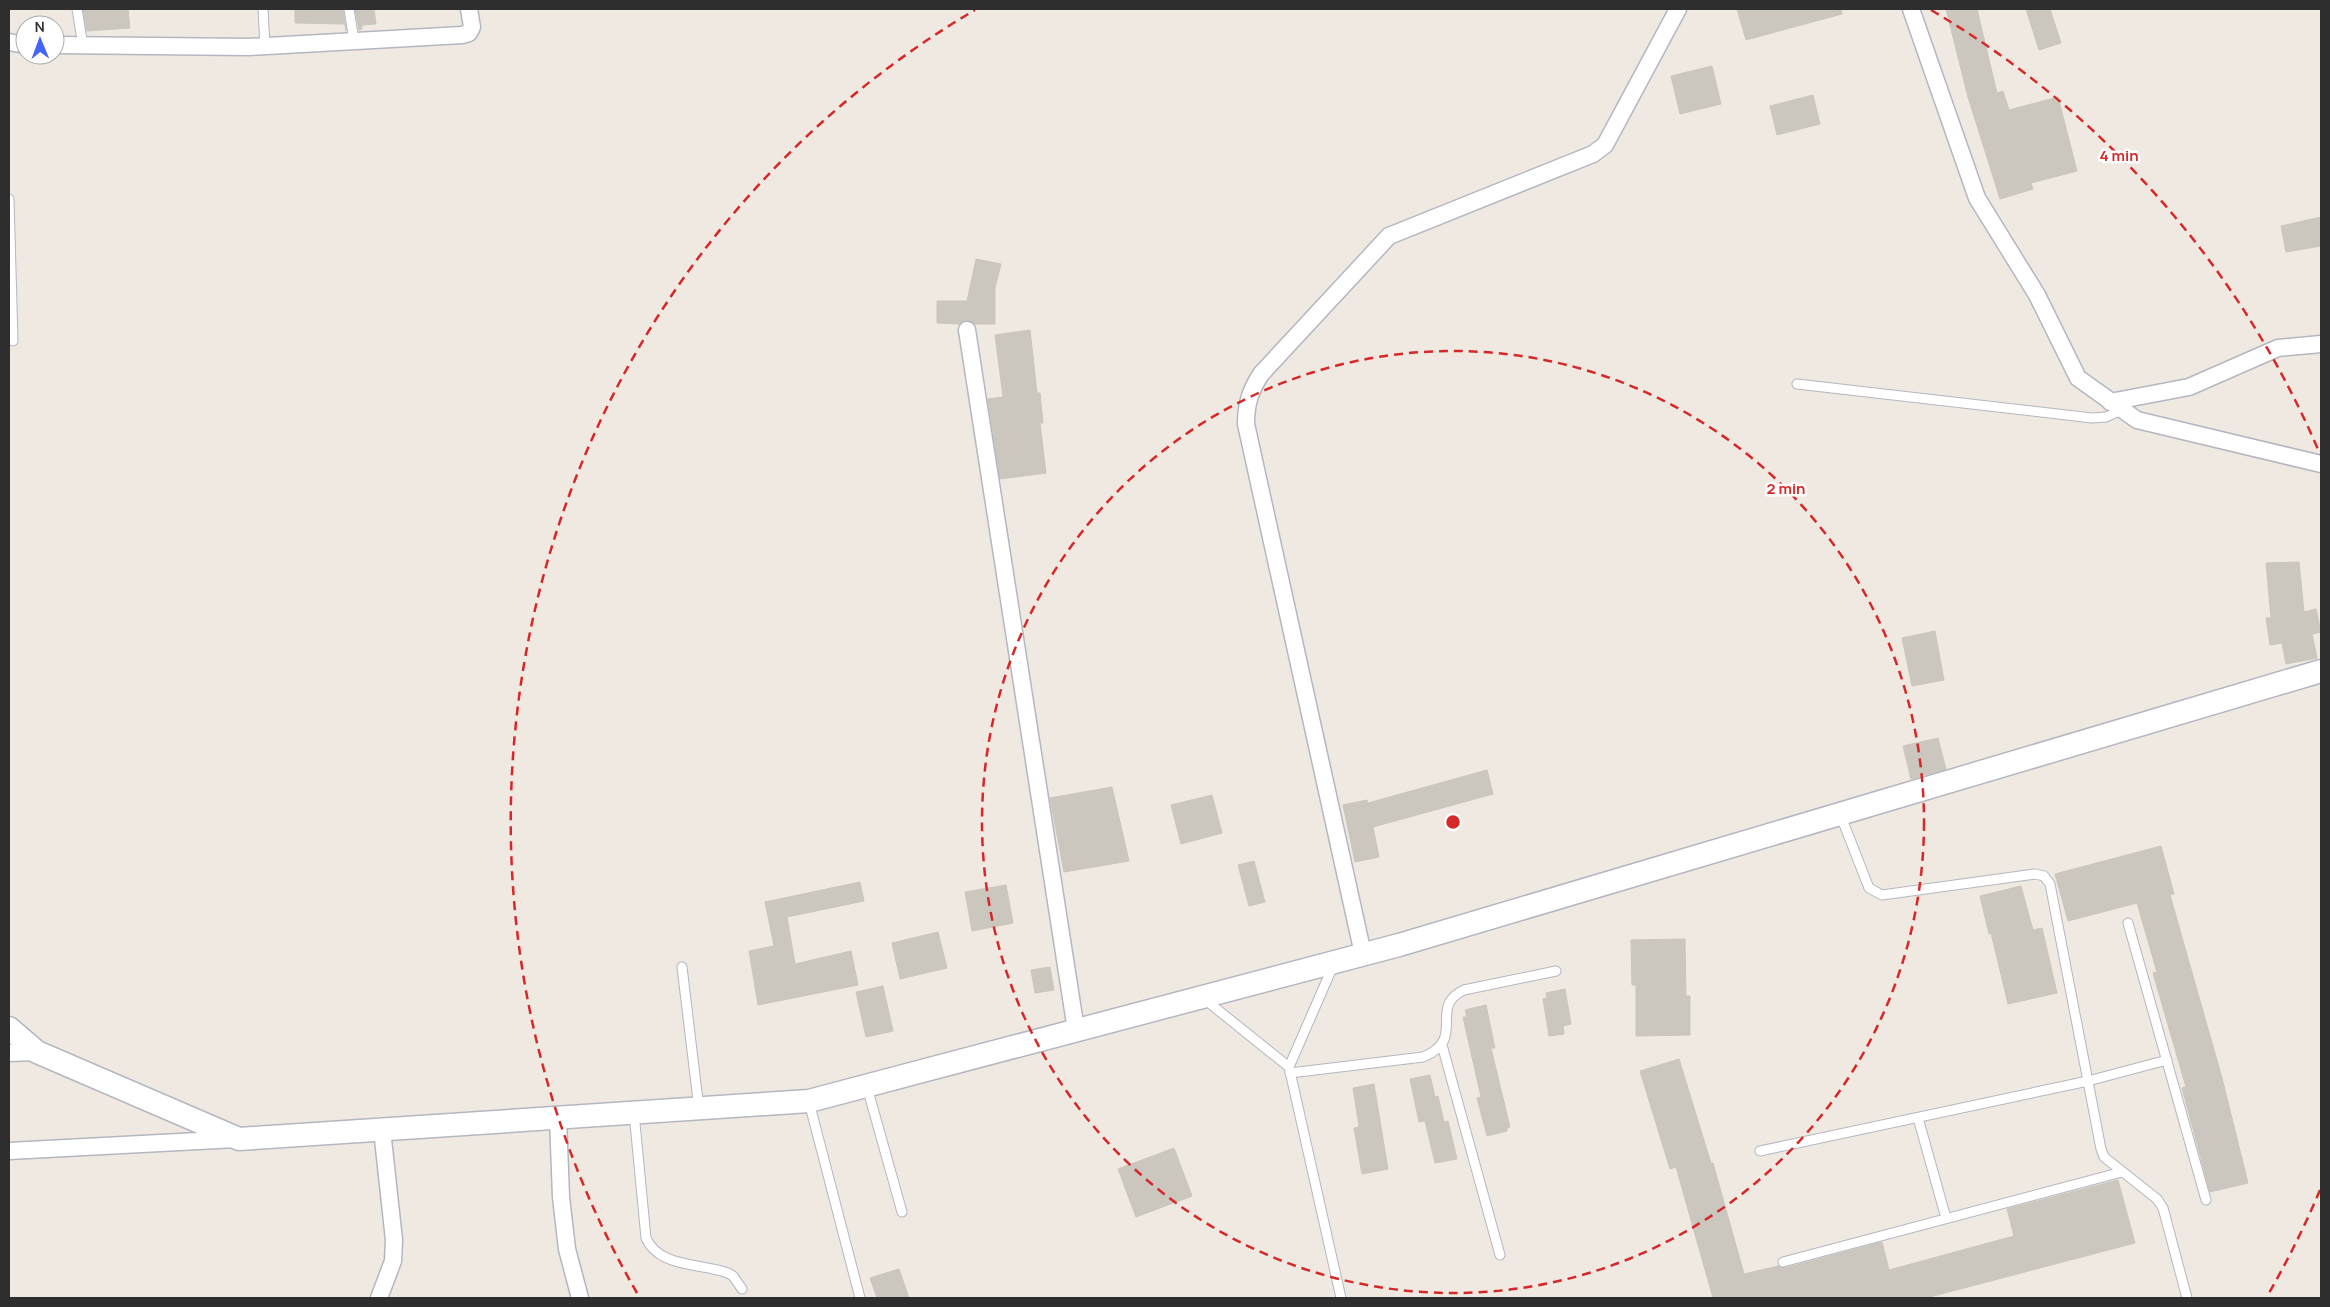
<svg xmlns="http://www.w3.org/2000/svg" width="2330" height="1307" viewBox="0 0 2330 1307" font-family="Manrope,sans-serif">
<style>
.building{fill:#cbc7bf;stroke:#cbc5ba}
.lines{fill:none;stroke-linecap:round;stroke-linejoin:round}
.service-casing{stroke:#b4b7c1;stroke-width:11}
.minor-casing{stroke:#b4b7c1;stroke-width:19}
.secondary-casing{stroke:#b4b7c1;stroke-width:25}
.service{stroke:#fff;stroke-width:9}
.minor{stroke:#fff;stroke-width:16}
.secondary{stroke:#fff;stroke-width:22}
.ring{fill:none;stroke:#d62828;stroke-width:2.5;stroke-dasharray:9 6}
.centre{fill:#d62828;stroke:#fff;stroke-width:2.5}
.ring-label{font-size:15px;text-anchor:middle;font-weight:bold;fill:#d62828;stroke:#fff;stroke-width:5;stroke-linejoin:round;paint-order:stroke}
</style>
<rect width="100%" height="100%" fill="#efe9e1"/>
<g class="building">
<path d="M83 9H128L130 28 87 31Z"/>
<path d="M295 9H343L346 31 345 24 295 23Z"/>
<path d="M355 9H374L376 24 362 25V29L359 30Z"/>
<path d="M1737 9H1841L1842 14 1746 40Z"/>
<path d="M1946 9H1977L1997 93 2003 91 2009 110 2058 97 2077 171 2031 183 2033 189 2000 199 1968 97Z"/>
<path d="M2026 9H2050L2061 43 2039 50Z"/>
<path d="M1712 66 1721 104 1680 114 1671 76Z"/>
<path d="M1813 95 1820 124 1777 135 1770 106Z"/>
<path d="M2321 217V246L2286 252 2281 226Z"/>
<path d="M976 259 1001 264 995 288V324H975L966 320 960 324 937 323V301H967Z"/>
<path d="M1030 330 1037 393H1040L1043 423H1040L1046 473 1000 479 988 399 1003 397 995 335Z"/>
<path d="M2299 562 2304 612 2316 609 2321 632 2312 634 2317 658 2286 664 2282 643 2270 645 2266 618H2271L2266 563Z"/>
<path d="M1935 631 1944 680 1912 686 1902 638Z"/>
<path d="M1938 738 1946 769 1911 779 1903 746Z"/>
<path d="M1487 770 1493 794 1373 827 1379 857 1355 862 1343 805 1367 800 1368 803Z"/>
<path d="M1112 787 1129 861 1064 872 1050 798Z"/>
<path d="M1212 795 1222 833 1181 844 1171 805Z"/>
<path d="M2161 846 2174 894 2170 895 2222 1078 2248 1183 2210 1192 2182 1088 2186 1087 2153 973 2157 972 2137 903 2068 921 2055 874Z"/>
<path d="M1254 861 1265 902 1249 906 1238 865Z"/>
<path d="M860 882 864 901 787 917 795 964 851 951 858 985 758 1005 749 951 774 946 765 902Z"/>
<path d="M1006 885 1013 923 972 931 965 892Z"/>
<path d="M2021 886 2033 930 2042 928 2057 993 2008 1004 1991 933 1989 934 1980 896Z"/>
<path d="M938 932 947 968 900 979 892 943Z"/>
<path d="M1685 939 1686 996H1690V1035L1636 1036V985H1632L1631 940Z"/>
<path d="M1050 967 1054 990 1035 993 1031 970Z"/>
<path d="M883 986 893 1031 866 1037 856 992Z"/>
<path d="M1565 989 1571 1024 1563 1026 1564 1034 1549 1036 1543 999 1547 998 1546 993Z"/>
<path d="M1486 1005 1495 1048H1491L1510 1127 1507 1128V1131L1487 1136 1477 1098 1481 1097 1463 1017H1467L1465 1010Z"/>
<path d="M1679 1059 1711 1163H1713L1744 1274 1778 1266 1785 1268 1882 1242 1889 1270 2014 1236 2007 1209 2118 1180 2135 1243 1926 1298H1713L1676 1167 1670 1169 1640 1071Z"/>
<path d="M1430 1075 1435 1097 1438 1096 1444 1122 1448 1121 1457 1159 1435 1163 1425 1121 1419 1122 1410 1079Z"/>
<path d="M1374 1084 1388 1169 1362 1174 1354 1128 1359 1127 1353 1088Z"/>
<path d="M1174 1148 1192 1196 1136 1217 1118 1169Z"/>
<path d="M899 1269 909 1298H877L870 1278Z"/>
</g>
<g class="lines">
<defs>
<g id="service">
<path d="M77 9 83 46"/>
<path d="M263 9 265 46"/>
<path d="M349 9 354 41"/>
<path d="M9 199 13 341"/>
<path d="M1797 384 2092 418 2106 417 2122 410"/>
<path d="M1840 814 1869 888 1882 895 2035 874 2044 876 2050 884 2101 1149 2104 1157 2157 1199 2163 1208 2187 1298"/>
<path d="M2128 923 2206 1200"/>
<path d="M682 967 699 1109"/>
<path d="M1203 998 1289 1067 1341 1298"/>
<path d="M1442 1045 1500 1255"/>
<path d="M1289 1067 1333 966"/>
<path d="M1290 1073 1423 1057C1468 1039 1427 1007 1464 990L1556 971"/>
<path d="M867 1087 902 1212"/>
<path d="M809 1102 860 1298"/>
<path d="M634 1113 646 1238C659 1268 701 1263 728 1273L733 1276 742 1289"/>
<path d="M1918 1118 1946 1218"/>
<path d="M1760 1151 2088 1081 2167 1060"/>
<path d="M1783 1262 2122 1172"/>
</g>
<g id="minor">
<path d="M1911 9 1977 198 2037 295 2078 378 2137 420 2321 464"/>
<path d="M9 42 25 45"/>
<path d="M55 45 249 47 462 35 469 33 472 27 469 9"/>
<path d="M967 330 1076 1030"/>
<path d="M2110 402 2189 387 2278 348 2321 344"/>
<path d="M1363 954 1246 424C1246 404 1250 391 1261 374L1389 236 1593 154 1605 145 1678 9"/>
<path d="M9 1053 37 1052"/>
<path d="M558 1118 561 1197 567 1249 580 1298"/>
<path d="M9 1151 236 1139"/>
<path d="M379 1298 393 1261 394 1240 382 1130"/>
</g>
<path id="secondary" d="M9 1028 37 1052 239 1139 809 1101 1399 945 2321 671"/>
</defs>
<use href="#service" class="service-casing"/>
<use href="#minor" class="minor-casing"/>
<use href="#secondary" class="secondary-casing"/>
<use href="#service" class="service"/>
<use href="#minor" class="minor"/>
<use href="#secondary" class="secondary"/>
</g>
<g class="ring">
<circle cx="1453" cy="822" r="471"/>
<path d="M2320 1190A942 942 0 0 1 2269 1293M637 1293A942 942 0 0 1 975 10M1931 10A942 942 0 0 1 2320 454"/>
</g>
<circle cx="1453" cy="822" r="8" class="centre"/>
<g class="ring-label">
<text x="2119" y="161">4 min</text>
<text x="1786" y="494">2 min</text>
</g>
<rect width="2330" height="1307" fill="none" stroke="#2e2e2e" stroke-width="20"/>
<g transform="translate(40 40) rotate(359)"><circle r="24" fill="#ffffff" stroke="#ababab"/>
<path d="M0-4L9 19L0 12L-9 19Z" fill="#4264fb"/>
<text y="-8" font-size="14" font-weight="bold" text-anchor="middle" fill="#2e2e2e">N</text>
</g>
</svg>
